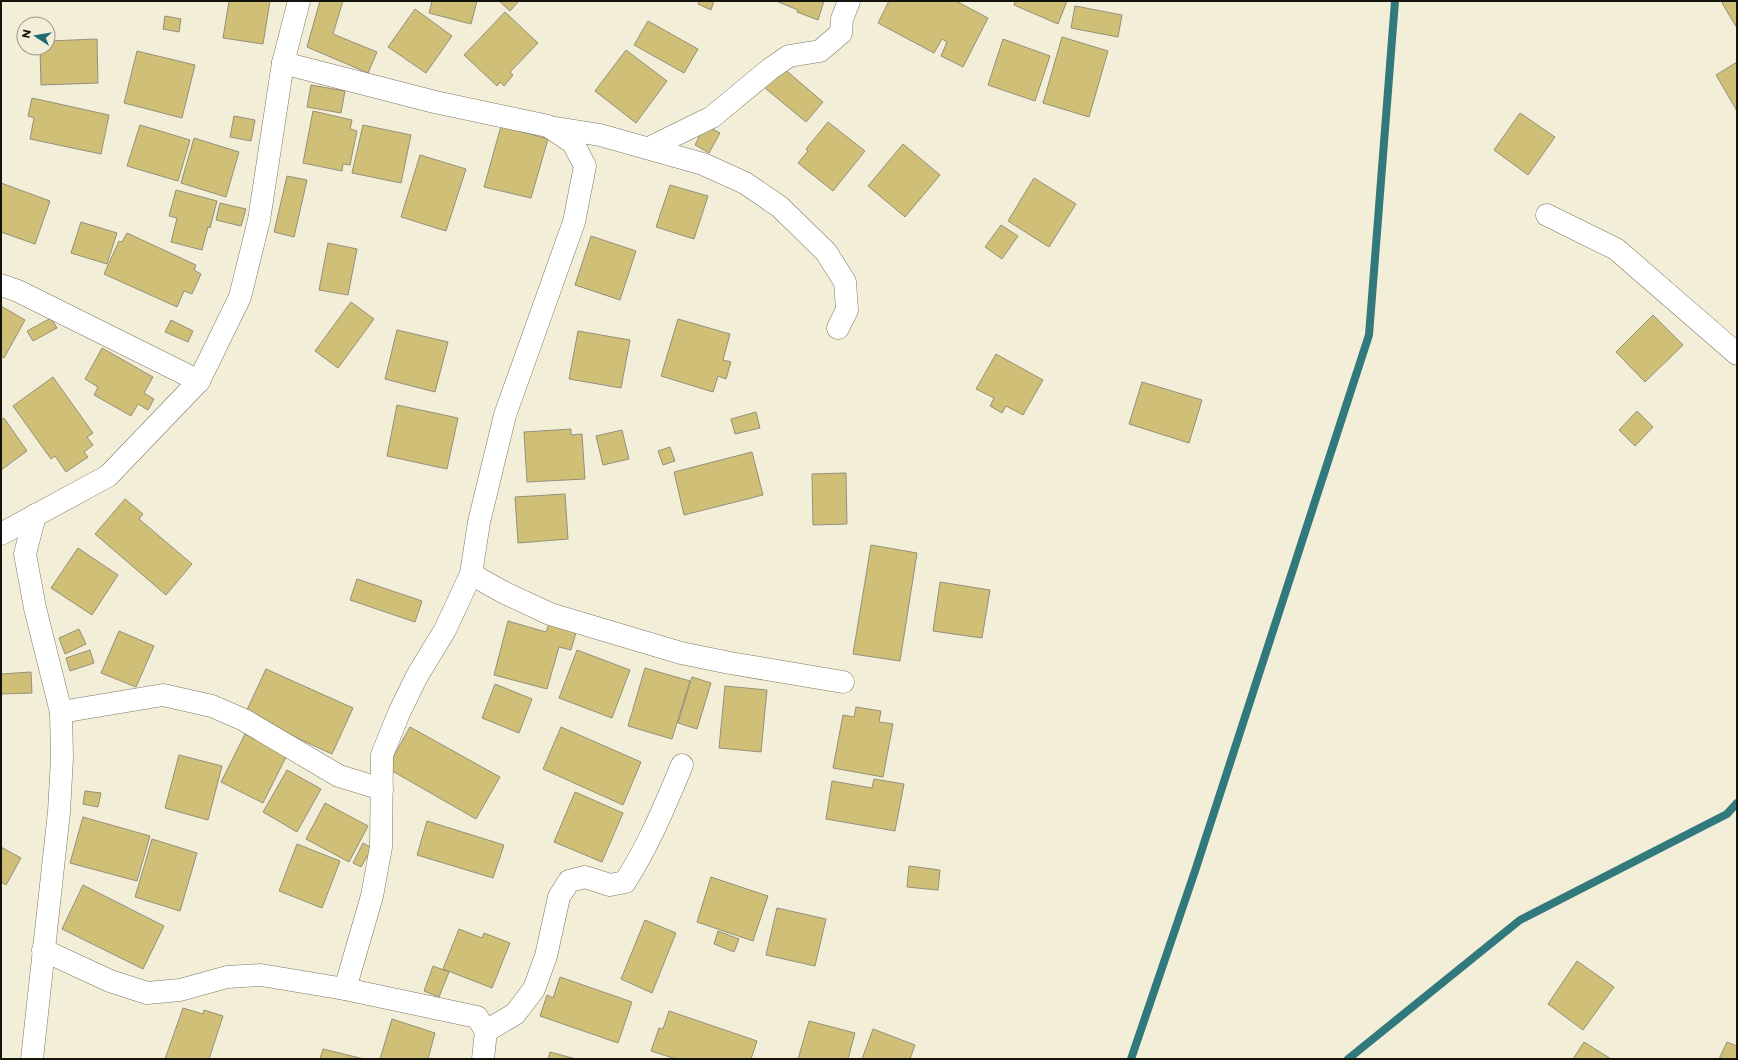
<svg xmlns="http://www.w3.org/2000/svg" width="1738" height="1060" viewBox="0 0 1738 1060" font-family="Montserrat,sans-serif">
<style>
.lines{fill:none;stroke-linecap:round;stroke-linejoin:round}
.stream{stroke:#31797c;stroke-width:8}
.building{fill:#cfbf77;stroke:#95907b}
.street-casing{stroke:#7c7863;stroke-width:23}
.street{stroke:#fff;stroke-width:22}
</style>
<rect width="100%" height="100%" fill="#f3eed7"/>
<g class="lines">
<g class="stream">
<path d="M1131 1059 1195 871 1369 335 1395 1"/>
<path d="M1348 1059 1520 920 1727 814 1737 803"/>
</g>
</g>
<g class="building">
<path d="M229 1H270L263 44 223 38Z"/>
<path d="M320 1H343L333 34 377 52 368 73 307 47Z"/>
<path d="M432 1H477L471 24 429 13Z"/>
<path d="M499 1H519L510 11Z"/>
<path d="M699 1H714L711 10 698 4Z"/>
<path d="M776 1H824L818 20 797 12 798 10Z"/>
<path d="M889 1H956L988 18 963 67 941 56 947 42 942 39 934 53 878 23Z"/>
<path d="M1015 1H1067L1058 24 1014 5Z"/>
<path d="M1724 1H1737V28L1722 3Z"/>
<path d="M1075 6 1122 15 1118 37 1071 28Z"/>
<path d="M415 9 452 36 426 73 388 47Z"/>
<path d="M505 12 538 43 510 72 513 75 504 86 500 82 497 86 464 55Z"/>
<path d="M165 16 181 19 179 32 163 29Z"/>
<path d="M648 21 698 49 684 73 634 45Z"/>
<path d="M1062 37 1108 51 1089 117 1043 103Z"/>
<path d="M97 39 98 83 41 85 40 48H48V41Z"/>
<path d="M1003 39 1050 56 1035 101 988 85Z"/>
<path d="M626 50 667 81 636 123 595 91Z"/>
<path d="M137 51 195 65 182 118 124 103Z"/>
<path d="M1737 62V111L1716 75Z"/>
<path d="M782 67 823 102 806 122 765 88Z"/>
<path d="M311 85 345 91 341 113 307 107Z"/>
<path d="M32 98 109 115 101 154 30 139 34 118 28 116Z"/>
<path d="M313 111 352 120 350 129 357 131 350 165 343 164 342 171 303 163Z"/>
<path d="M1520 113 1555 137 1528 175 1494 150Z"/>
<path d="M234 116 255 120 251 141 230 137Z"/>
<path d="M828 122 865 151 833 191 798 163 808 151 806 149Z"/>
<path d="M140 125 190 140 178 181 127 166Z"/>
<path d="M363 125 411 135 401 183 352 173Z"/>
<path d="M705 125 720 133 709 153 695 145Z"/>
<path d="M501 126 548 139 531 198 484 187Z"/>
<path d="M194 138 239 152 226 197 181 183Z"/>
<path d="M903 144 940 175 905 217 868 186Z"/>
<path d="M420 155 466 169 446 231 401 217Z"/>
<path d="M287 176 307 180 294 237 274 232Z"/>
<path d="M1034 178 1076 204 1049 247 1008 221Z"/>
<path d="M1 183 50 201 35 244 1 232Z"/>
<path d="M670 185 708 196 694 239 656 227Z"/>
<path d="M176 190 217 201 210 228 208 227 202 250 171 242 177 218 169 216Z"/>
<path d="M220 203 246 209 241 226 216 220Z"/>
<path d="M81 222 117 233 107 264 71 253Z"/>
<path d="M1001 225 1018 236 1002 259 985 247Z"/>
<path d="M127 233 196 265 194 270 201 274 192 294 184 291 177 307 104 274 119 241 122 242Z"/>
<path d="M591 236 636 251 620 300 575 285Z"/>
<path d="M328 243 357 249 348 295 319 290Z"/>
<path d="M351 302 374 319 338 368 315 351Z"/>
<path d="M1 306 25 320 4 358 1 356Z"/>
<path d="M1653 315 1683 345 1645 382 1616 352Z"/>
<path d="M51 318 57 328 33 341 27 331Z"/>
<path d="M678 319 730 334 723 360 731 362 726 379 718 376 713 392 661 376Z"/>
<path d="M171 320 193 331 188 342 165 332Z"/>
<path d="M397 330 448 342 435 392 385 379Z"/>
<path d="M578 331 630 340 621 388 569 379Z"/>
<path d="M102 348 153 377 144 393 154 399 148 410 138 404 131 416 94 395 98 387 85 379Z"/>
<path d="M996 354 1043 380 1023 415 1006 406 1002 413 990 406 994 398 976 389Z"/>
<path d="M53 377 93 433 87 437 93 445 84 452 88 457 66 472 55 456 51 459 13 406Z"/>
<path d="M1142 382 1202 400 1189 443 1129 424Z"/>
<path d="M397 405 458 418 447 469 387 456Z"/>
<path d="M1637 411 1653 427 1635 446 1619 430Z"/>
<path d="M756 412 760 428 735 434 731 419Z"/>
<path d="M4 418 27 451 1 470V420Z"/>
<path d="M571 429V435L582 434 585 479 527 482 524 432Z"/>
<path d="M622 430 629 459 603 465 596 436Z"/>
<path d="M670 447 675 461 663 465 658 451Z"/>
<path d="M752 452 763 495 684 515 674 472Z"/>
<path d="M846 473 847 524 813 525 812 474Z"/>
<path d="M565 494 568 539 518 543 515 497Z"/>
<path d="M125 499 143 514 139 519 192 564 166 595 95 534Z"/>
<path d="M871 545 917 553 900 661 853 654Z"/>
<path d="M78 548 118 575 92 615 51 588Z"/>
<path d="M357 579 422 601 415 622 350 600Z"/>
<path d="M940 582 990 590 982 638 933 631Z"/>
<path d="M508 621 546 632 550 621 577 629 571 650 559 647 547 689 494 675Z"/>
<path d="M79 629 86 644 65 654 59 638Z"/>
<path d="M119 631 154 646 136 687 101 673Z"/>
<path d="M90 650 94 663 70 671 66 658Z"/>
<path d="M577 650 630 670 612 718 559 698Z"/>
<path d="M645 668 690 681 672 739 628 726Z"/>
<path d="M266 669 353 708 332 754 245 714Z"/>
<path d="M31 672 32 693 1 694V674Z"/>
<path d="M692 677 711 683 697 729 678 723Z"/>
<path d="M495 684 532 699 519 733 482 718Z"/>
<path d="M725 686 767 690 761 752 719 748Z"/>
<path d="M856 707 881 711 879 722 893 724 883 777 833 768 843 715 854 717Z"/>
<path d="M410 727 500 777 476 819 387 768Z"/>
<path d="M561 727 641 762 623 805 543 769Z"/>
<path d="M245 734 287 755 263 803 221 782Z"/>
<path d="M179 755 222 766 208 820 165 808Z"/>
<path d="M287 770 321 789 297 832 263 812Z"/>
<path d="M874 779 904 784 895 831 826 819 832 781 872 788Z"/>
<path d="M85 791 101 793 98 807 83 804Z"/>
<path d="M575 792 623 813 602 862 554 842Z"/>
<path d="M325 803 368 826 349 862 306 839Z"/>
<path d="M83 817 150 836 137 881 70 863Z"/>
<path d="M427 821 504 845 493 878 417 855Z"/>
<path d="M152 839 197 853 180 911 135 897Z"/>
<path d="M363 843 372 848 361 867 353 863Z"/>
<path d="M297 844 340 861 322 908 279 891Z"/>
<path d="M1 847 21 858 6 885 1 882Z"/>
<path d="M909 866 940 870 938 890 907 887Z"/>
<path d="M711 877 768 896 753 941 697 922Z"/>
<path d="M83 885 164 926 143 969 62 929Z"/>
<path d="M777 908 826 919 815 966 766 955Z"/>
<path d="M645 920 676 933 652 993 621 979Z"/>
<path d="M459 929 482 938 484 933 510 943 492 988 443 969Z"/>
<path d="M718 931 739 939 734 952 714 944Z"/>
<path d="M1577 961 1614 987 1583 1030 1548 1004Z"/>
<path d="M433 966 449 972 439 997 424 991Z"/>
<path d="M560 977 632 1002 618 1043 540 1016 547 995 553 998Z"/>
<path d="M183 1008 203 1014 204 1010 223 1016 209 1059H165Z"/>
<path d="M669 1011 757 1041 751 1059H676L651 1051 659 1028 663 1029Z"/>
<path d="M392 1019 435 1033 428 1059H380Z"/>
<path d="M809 1021 855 1033 848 1059H798Z"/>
<path d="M873 1029 915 1045 910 1059H862Z"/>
<path d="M1584 1042 1611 1059H1573Z"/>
<path d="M1727 1042 1737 1046V1059H1719Z"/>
<path d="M323 1049 364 1059H320Z"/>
<path d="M550 1052 576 1059H548Z"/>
</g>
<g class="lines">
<defs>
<g id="street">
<path d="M283 63 435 102 548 126 573 143 585 166 574 222 505 415 479 522 471 574 445 630 417 676 399 713 382 755 381 847 372 896 345 989"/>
<path d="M556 128 600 135 703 164 745 183 780 207 826 252 845 282 847 310 838 328"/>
<path d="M649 148 712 117 770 69 789 56 820 51 841 33 842 19 849 1"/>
<path d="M1547 215 1616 249 1737 354"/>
<path d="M1 285 18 291 199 381"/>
<path d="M1 534 108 476 199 381 240 297 259 220 283 63 299 1"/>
<path d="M471 574 503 592 550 614 681 653 730 663 843 682"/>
<path d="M61 712 163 695 212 706 244 720 339 776 382 789"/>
<path d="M43 950 110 981 147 993 180 990 227 977 261 975 345 989 477 1017 486 1031 483 1059"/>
<path d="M486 1031 515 1014 534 989 546 956 559 897 569 881 585 877 610 885 625 882C649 845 665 805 682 765"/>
<path d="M32 1059 59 812 62 758 61 712 35 608 25 554 35 515"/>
</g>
</defs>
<use href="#street" class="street-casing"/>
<use href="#street" class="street"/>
</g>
<rect width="1738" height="1060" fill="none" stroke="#14130b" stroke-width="4"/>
<g transform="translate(36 36) rotate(282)"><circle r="19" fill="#f3eed7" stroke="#9a9685"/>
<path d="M0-3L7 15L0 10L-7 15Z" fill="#216c74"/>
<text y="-6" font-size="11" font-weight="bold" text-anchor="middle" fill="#14130b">N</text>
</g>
</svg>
